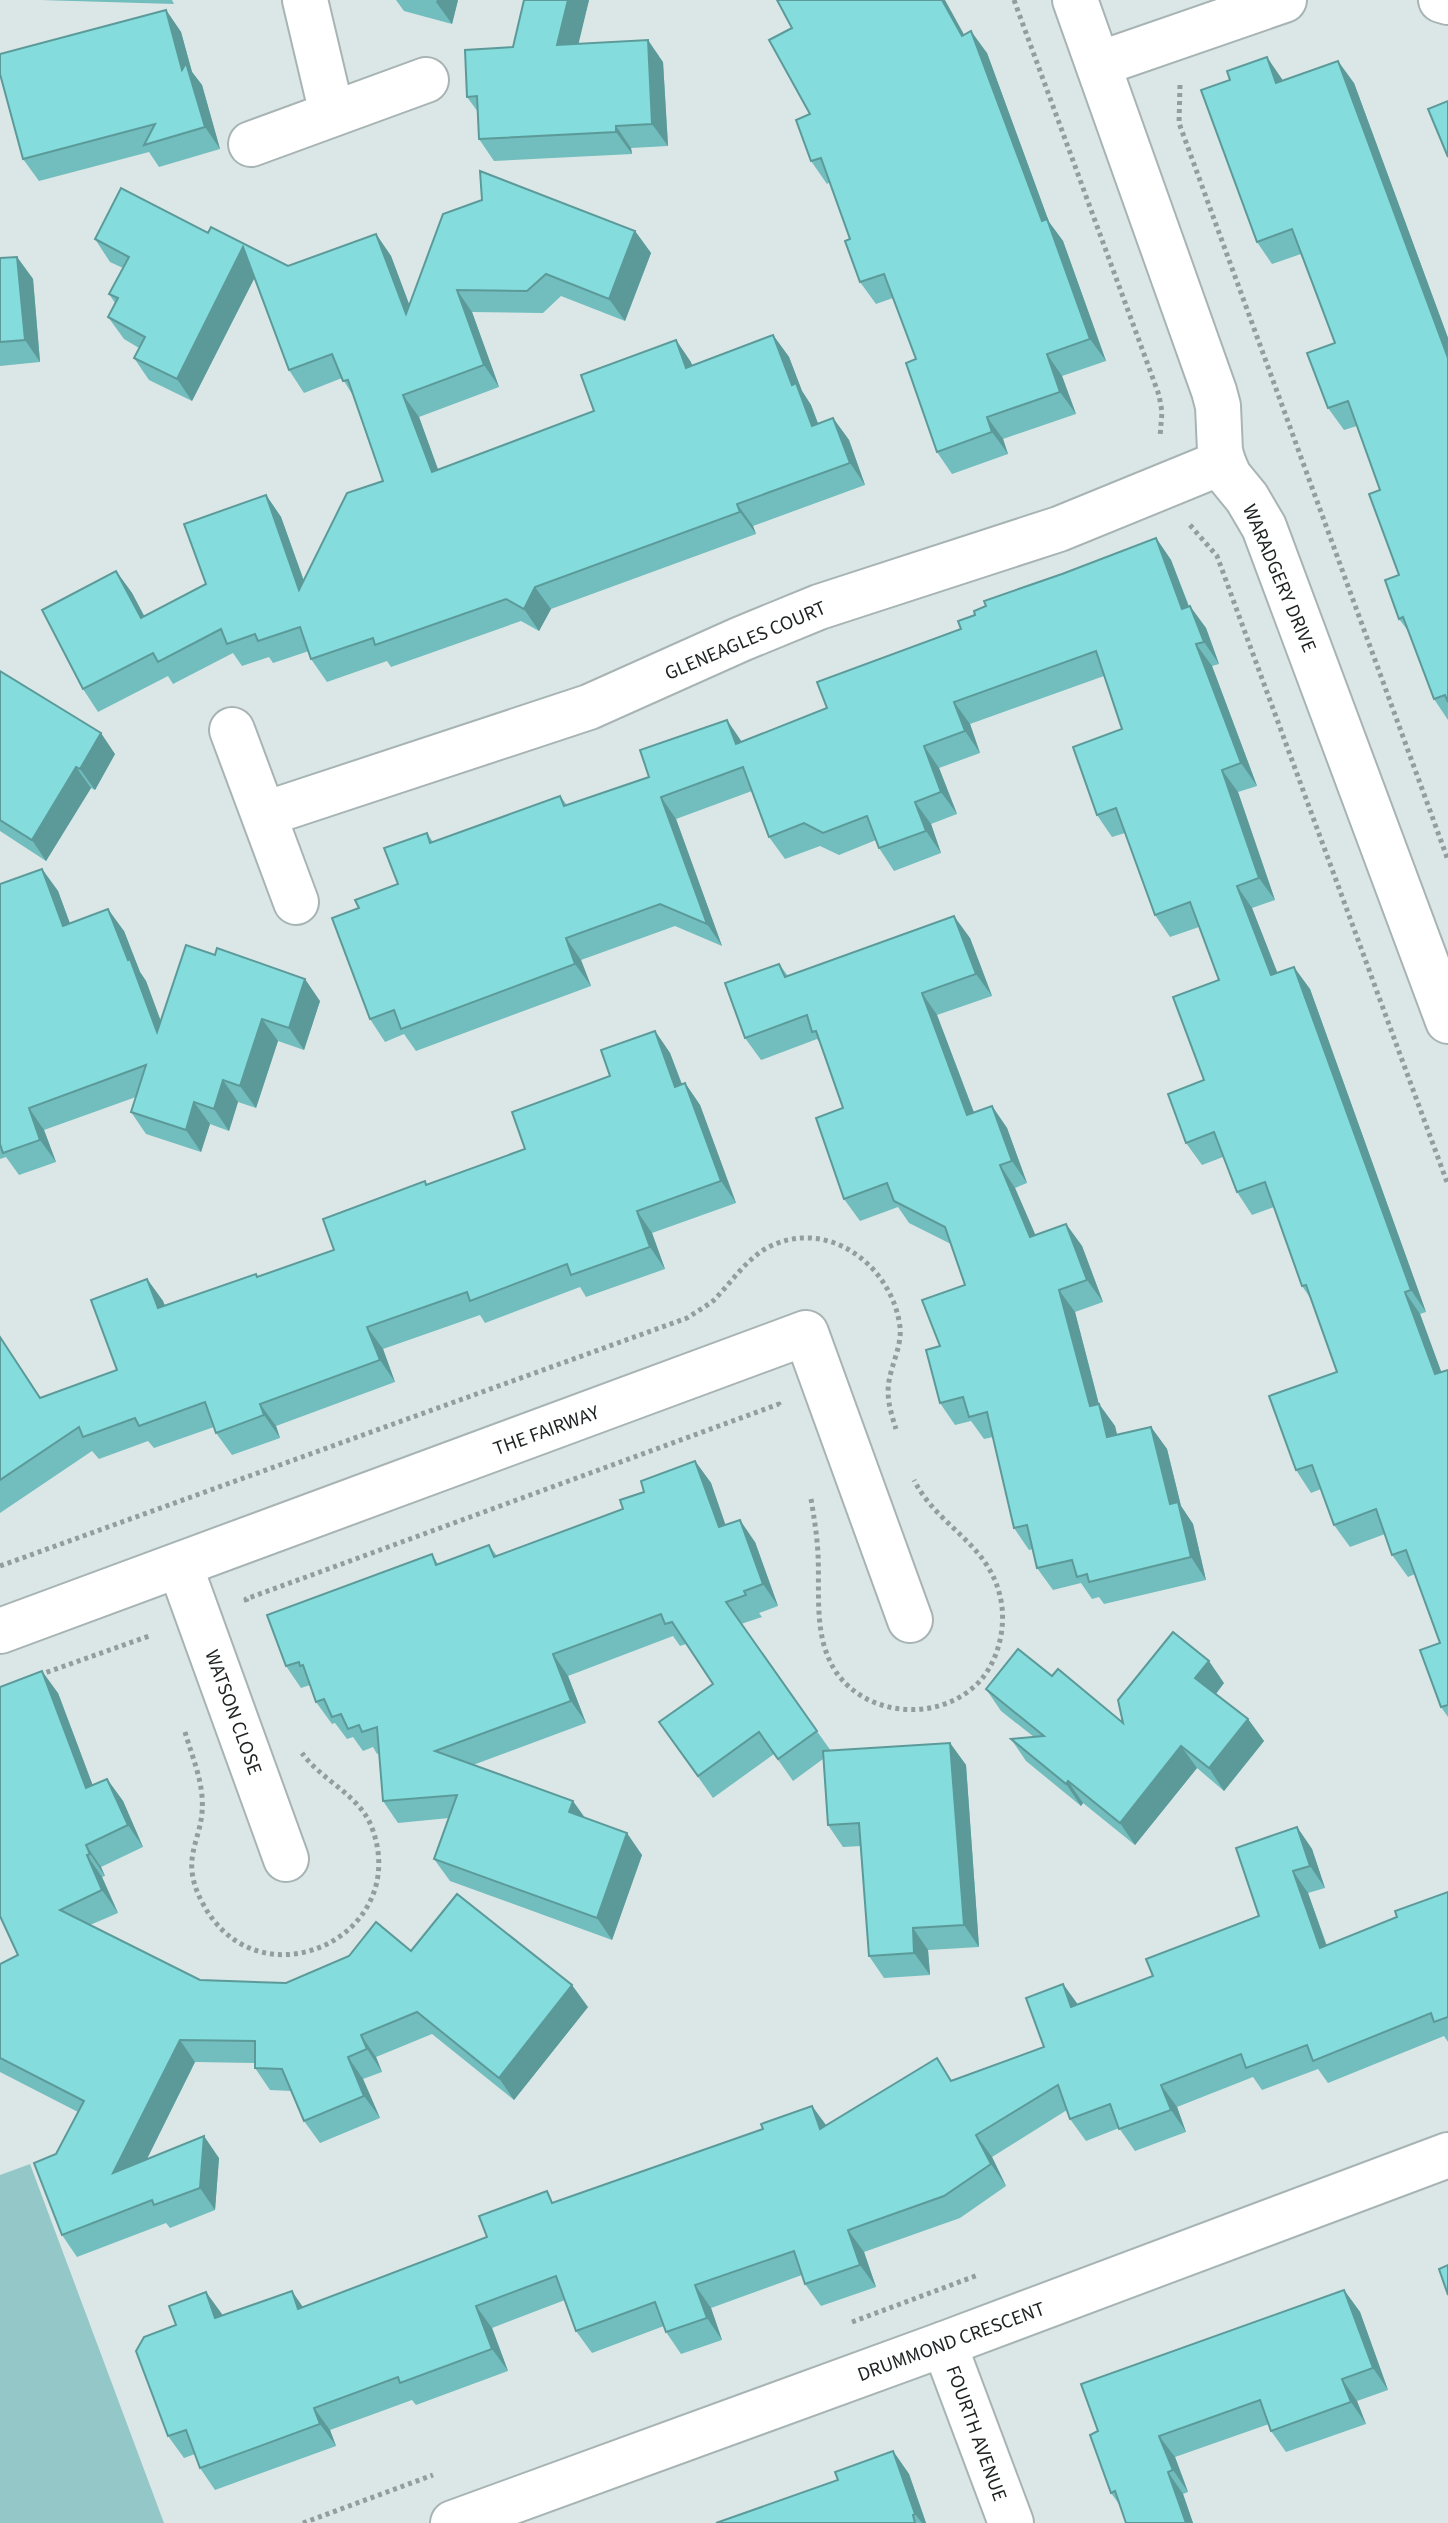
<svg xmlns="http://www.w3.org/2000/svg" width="1448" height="2523" viewBox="0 0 1448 2523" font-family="'Source Sans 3',sans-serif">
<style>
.green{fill:#94c7c7}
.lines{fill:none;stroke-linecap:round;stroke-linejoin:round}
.street-casing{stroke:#a8b4b4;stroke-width:48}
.path{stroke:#949d9d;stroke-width:5;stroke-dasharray:4 4;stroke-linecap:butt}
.street{stroke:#fff;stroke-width:44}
.wall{fill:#72bdbd}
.shaded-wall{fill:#5c9a9a}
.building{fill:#84dcdc;stroke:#5c9a9a;stroke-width:2}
.labels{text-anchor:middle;stroke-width:6;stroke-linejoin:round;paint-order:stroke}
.street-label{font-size:20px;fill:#1e2222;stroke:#fff}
</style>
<rect width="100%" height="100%" fill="#dbe7e7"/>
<path class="green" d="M30 2164 164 2523H0V2175Z"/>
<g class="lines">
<defs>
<g id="street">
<path d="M305 0 332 114"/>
<path d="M1075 0 1214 391 1218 406 1220 451 1223 462 1229 476 1247 498 1264 527 1448 1021"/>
<path d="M1441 0 1448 2"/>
<path d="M1099 64 1284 0"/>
<path d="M251 144 426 80"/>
<path d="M232 730 296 902"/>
<path d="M265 814 589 707 741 639 819 607 1059 529 1223 462"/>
<path d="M180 1566 286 1859"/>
<path d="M0 1631 806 1333 910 1620"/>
<path d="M944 2344 1011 2523"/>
<path d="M453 2523 944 2344 1448 2155"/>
</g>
</defs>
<use href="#street" class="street-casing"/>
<g class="path">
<path d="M1014 0 1159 395 1162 412 1160 437"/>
<path d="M1180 85 1179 123 1448 860"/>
<path d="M1190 525 1217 556 1448 1185"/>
<path d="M811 1499C814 1517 817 1535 818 1554 820 1594 813 1637 836 1672 867 1717 937 1722 976 1685 996 1666 1005 1634 1002 1607 994 1544 939 1530 914 1480"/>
<path d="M0 1566 687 1318C696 1312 705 1307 713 1301 730 1284 744 1262 765 1249 825 1215 892 1264 900 1327 902 1345 892 1363 889 1381 886 1398 891 1413 896 1429"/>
<path d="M247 1602 246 1599 779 1404 780 1407"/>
<path d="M39 1675 152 1635"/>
<path d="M185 1732C191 1753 200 1774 202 1796 206 1840 177 1854 202 1902 257 2009 413 1937 372 1828 360 1795 322 1781 302 1753"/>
<path d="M852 2322 978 2275"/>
<path d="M303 2523 433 2475"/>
</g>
<use href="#street" class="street"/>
</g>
<g class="wall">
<path d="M40 0H172L174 4Z"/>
<path d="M396 0H458L452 24 404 11Z"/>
<path d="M524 0H589L578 43 663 62 668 146 631 148 632 154 494 161 479 139 478 112 467 97 513 47Z"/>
<path d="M166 10 181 32 192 72 202 85 220 149 159 167 149 152 39 181 23 159Z"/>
<path d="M792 28 964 34 987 53 1049 222 1063 241 1106 361 1062 376 1076 414 1003 439 1008 454 952 474 937 452 916 359 893 298 876 304 860 282 850 239 830 182 827 184 811 161 810 114Z"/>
<path d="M1283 80 1354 83 1448 338V720L1434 699 1409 632 1399 619V575L1380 490 1357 426 1344 430 1328 408 1335 343 1301 254 1272 264 1257 242Z"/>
<path d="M635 231 651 253 625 321 561 296 543 313 472 312 499 387 419 417 438 470 594 411 676 340 692 365 773 335 789 357 802 391 811 405 818 423 833 418 849 440 865 485 753 526 756 534 551 609 539 631 521 621 391 667 387 661 327 682 311 659 309 651 273 663 269 657 242 666 233 653 173 684 168 676 98 712 83 689 116 571 132 593 144 616 206 584 266 495 281 517 304 581 383 481 354 397 342 378 304 393 289 370 255 277 192 401 149 380 134 358 139 348 124 339 108 317 115 303 109 294 123 268 110 262 95 239 208 233 288 266 376 234 391 256 409 304Z"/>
<path d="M17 257 33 279 40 362 0 366V258Z"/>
<path d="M1156 538 1171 560 1189 606 1206 628 1219 664 1212 666 1257 786 1238 792 1275 900 1252 908 1277 973 1310 989 1426 1312 1420 1314 1441 1372 1448 1370V1717L1441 1707 1440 1643 1415 1574 1408 1577 1392 1555 1385 1534 1350 1547 1334 1525 1321 1489 1311 1493 1296 1470 1337 1372 1311 1299 1302 1286 1274 1207 1252 1215 1237 1192 1223 1157 1202 1165 1186 1143 1204 1080 1219 980 1199 927 1170 937 1155 915 1125 833 1112 837 1097 815 1122 729 1104 676 970 724 980 753 939 768 957 814 931 824 941 853 894 871 879 848 876 840 839 855 820 846 785 859 769 837 752 791 676 819 722 946 675 926 581 960 591 986 416 1051 404 1034 385 1042 370 1019 359 908 398 884 427 833 433 842 560 796 567 805 649 777 827 708 961 629 975 615 1062 574Z"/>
<path d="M0 671 115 754 95 790 91 788 46 861 0 831Z"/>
<path d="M42 869 58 891 70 924 124 931 140 972 146 981 161 1022 320 1001 304 1050 278 1041 256 1108 238 1102 229 1131 210 1124 201 1152 146 1134 131 1112 136 1097 44 1130 56 1162 19 1175 6 1157 0 1159V884Z"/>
<path d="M970 938 992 996 937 1015 974 1112 992 1106 1007 1128 1027 1183 1015 1188 1035 1235 1066 1224 1082 1246 1103 1302 1075 1312 1099 1404 1115 1426 1117 1435 1151 1427 1167 1449 1181 1506 1193 1524 1206 1580 1104 1604 1099 1597 1092 1599 1081 1583 1053 1590 1037 1568 1033 1549 1029 1550 1014 1528 993 1437 984 1439 971 1421 955 1425 940 1403V1346L965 1285 951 1244 909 1223 898 1207 860 1221 844 1199 843 1108 821 1044 817 1039 761 1060 745 1038 779 964 788 976Z"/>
<path d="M655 1031 670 1053 682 1084 685 1083 700 1105 736 1203 652 1233 665 1269 586 1297 580 1287 485 1323 480 1315 383 1349 395 1382 276 1426 280 1438 232 1455 216 1433 214 1427 154 1448 148 1441 99 1459 92 1451 0 1513V1337L41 1398 117 1370 147 1279 163 1301 165 1306 258 1277 334 1250 427 1185 525 1149 610 1076Z"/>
<path d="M695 1461 711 1483 725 1525 755 1542 778 1606 759 1613 762 1617 741 1624 831 1751 950 1743 966 1765 979 1947 928 1950 930 1975 884 1978 869 1956 861 1846 843 1847 828 1825 823 1759 793 1781 774 1754 713 1798 659 1722 713 1684 686 1644 680 1646 673 1636 568 1676 586 1723 473 1765 585 1818 642 1855 612 1940 450 1881 434 1859 449 1818 398 1823 383 1801 379 1753 377 1754 373 1747 363 1751 353 1737 347 1739 335 1723 332 1724 316 1702 310 1685 301 1688 286 1666 432 1554 438 1564 489 1545 497 1556 623 1509 644 1492Z"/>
<path d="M1224 1683 1216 1694 1248 1719 1264 1741 1224 1791 1197 1768 1135 1845 1083 1803 1081 1806 1026 1761 1011 1739 1034 1737 1001 1711 986 1689 1123 1723Z"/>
<path d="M58 1693 93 1786 107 1779 123 1801 143 1847 101 1867 105 1876 102 1877 118 1913 90 1925 200 1980 286 1983 411 1951 588 2007 514 2100 432 2034 376 2057 382 2072 363 2079 380 2118 320 2143 304 2121 292 2091 270 2090 255 2068V2063L195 2062 147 2159 219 2158 215 2210 170 2228 166 2223 77 2257 62 2235 56 2154 78 2112 0 2072V1964L18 1955Z"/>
<path d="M1297 1827 1312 1849 1325 1888 1308 1893 1327 1946 1397 1917 1448 1892V2042L1444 2036 1328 2083 1318 2069 1262 2090 1253 2077 1177 2107 1186 2132 1135 2151 1119 2128 1086 2141 1070 2119 1067 2110 992 2157 1006 2186 960 2218 864 2252 876 2287 821 2306 805 2284 802 2275 711 2308 722 2340 681 2354 666 2332 664 2326 592 2353 576 2331 565 2300 492 2328 508 2371 416 2405 412 2400 330 2430 336 2446 215 2490 200 2468 195 2454 184 2458 168 2436 222 2316 303 2307 487 2237 555 2202 763 2129 812 2106 826 2125 1044 2047 1063 1984 1077 2004 1153 1976 1259 1916Z"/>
<path d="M1344 2290 1360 2312 1388 2390 1357 2401 1366 2424 1286 2452 1271 2431 1269 2424 1175 2457 1188 2492 1183 2494 1193 2523H1126L1119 2504 1111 2493 1098 2431Z"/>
<path d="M893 2451 909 2474 926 2523H716L838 2480Z"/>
</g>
<g class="shaded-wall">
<path d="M437 0H458L452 24 436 2Z"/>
<path d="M568 0H589L573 67 557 45Z"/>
<path d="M942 0H945L977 58 962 36Z"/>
<path d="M166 10 181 32 192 72 202 85 220 149 205 127 182 70Z"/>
<path d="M971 31 987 53 1049 222 1063 241 1106 361 1090 339 1042 221Z"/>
<path d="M648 40 663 62 668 146 652 124Z"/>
<path d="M1267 57 1282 79 1292 105 1276 83Z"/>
<path d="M1338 61 1354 83 1448 338V358Z"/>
<path d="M616 126 631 148 632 154 616 132Z"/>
<path d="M635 231 651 253 625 321 609 299Z"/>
<path d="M376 234 391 256 421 336 406 314Z"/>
<path d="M243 247 259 269 192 401 177 379Z"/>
<path d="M17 257 33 279 40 362 25 340Z"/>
<path d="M457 290 472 312 499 387 484 365Z"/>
<path d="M773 335 789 357 802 391 811 405 827 448 812 426 792 385Z"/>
<path d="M676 340 691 362 702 390 686 368Z"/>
<path d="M1047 354 1062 376 1076 414 1060 392Z"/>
<path d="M403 395 419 417 447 494 432 472Z"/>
<path d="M987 417 1003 439 1008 454 992 432Z"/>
<path d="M833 418 849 440 865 485 850 463Z"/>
<path d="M266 495 281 517 315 612 299 590Z"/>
<path d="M737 504 753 526 756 534 740 512Z"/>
<path d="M1156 538 1171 560 1198 631 1182 609Z"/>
<path d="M116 571 132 593 157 640 141 618Z"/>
<path d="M535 587 551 609 539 631 524 609Z"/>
<path d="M1190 606 1206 628 1219 664 1204 642Z"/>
<path d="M1196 644 1212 666 1257 786 1241 763Z"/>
<path d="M954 702 970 724 980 753 965 731Z"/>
<path d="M727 720 742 742 736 744Z"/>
<path d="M101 733 115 754 95 790 80 769Z"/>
<path d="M924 746 939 768 957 814 941 792Z"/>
<path d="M76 767 91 788 46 861 32 840Z"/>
<path d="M1222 770 1238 792 1275 900 1259 878Z"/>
<path d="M661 797 676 819 722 946 707 924Z"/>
<path d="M915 802 931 824 941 853 926 831Z"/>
<path d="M42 869 58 891 79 948 63 926Z"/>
<path d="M1237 886 1252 908 1287 997 1271 975Z"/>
<path d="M108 909 124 931 140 972 146 981 173 1054 157 1032Z"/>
<path d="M954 916 970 938 992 996 976 974Z"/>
<path d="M566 938 581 960 591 986 575 964Z"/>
<path d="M1294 967 1310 989 1426 1312 1411 1290Z"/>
<path d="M305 979 320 1001 304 1050 289 1028Z"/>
<path d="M922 993 937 1015 983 1137 967 1115Z"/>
<path d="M262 1019 278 1041 256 1108 240 1086Z"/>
<path d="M655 1031 670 1053 691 1109 675 1087Z"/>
<path d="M223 1080 238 1102 229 1131 214 1109Z"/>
<path d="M685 1083 700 1105 736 1203 721 1181Z"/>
<path d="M194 1102 210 1124 201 1152 186 1130Z"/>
<path d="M992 1106 1007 1128 1027 1183 1012 1161Z"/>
<path d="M29 1108 44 1130 56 1162 40 1140Z"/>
<path d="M1000 1165 1015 1188 1046 1259 1030 1237Z"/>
<path d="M637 1211 652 1233 665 1269 650 1247Z"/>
<path d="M1066 1224 1082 1246 1103 1302 1087 1280Z"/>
<path d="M147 1279 163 1301 174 1330 158 1308Z"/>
<path d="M1059 1290 1075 1312 1100 1409 1099 1404 1115 1426 1123 1459 1107 1437 1090 1406Z"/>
<path d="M1405 1292 1420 1314 1448 1390 1435 1374Z"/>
<path d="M367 1327 383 1349 395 1382 380 1360Z"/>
<path d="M260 1404 276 1426 280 1438 264 1415Z"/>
<path d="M1151 1427 1167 1449 1181 1506 1193 1524 1206 1580 1191 1557 1170 1504Z"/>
<path d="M695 1461 711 1483 734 1549 719 1527Z"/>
<path d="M740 1520 755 1542 778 1606 763 1584Z"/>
<path d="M553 1654 568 1676 586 1723 571 1701Z"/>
<path d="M1209 1661 1224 1683 1211 1700 1195 1678Z"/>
<path d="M42 1671 58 1693 102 1810 86 1788Z"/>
<path d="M1248 1719 1264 1741 1224 1791 1209 1768Z"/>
<path d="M950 1743 966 1765 979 1947 964 1925Z"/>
<path d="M1181 1746 1197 1768 1135 1845 1120 1823Z"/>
<path d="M107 1779 123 1801 143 1847 128 1825Z"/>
<path d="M1068 1781 1083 1803 1081 1806 1066 1784Z"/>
<path d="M573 1801 588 1822 569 1812Z"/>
<path d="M1297 1827 1312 1849 1325 1888 1310 1866Z"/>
<path d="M627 1833 642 1855 612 1940 597 1918Z"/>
<path d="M86 1845 101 1867 105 1876 90 1854Z"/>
<path d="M87 1855 102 1877 118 1913 102 1890Z"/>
<path d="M1293 1871 1308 1893 1335 1970 1320 1948Z"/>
<path d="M913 1928 928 1950 930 1975 914 1953Z"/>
<path d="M1063 1984 1079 2006 1071 2007Z"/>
<path d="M572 1985 588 2007 514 2100 499 2078Z"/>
<path d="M361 2035 376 2057 382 2072 367 2049Z"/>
<path d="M180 2040 195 2062 129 2195 113 2173Z"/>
<path d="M348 2057 363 2079 380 2118 364 2096Z"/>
<path d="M1161 2085 1177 2107 1186 2132 1171 2110Z"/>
<path d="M812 2106 828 2128 820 2129Z"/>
<path d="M976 2135 992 2157 1006 2186 991 2164Z"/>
<path d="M204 2136 219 2158 215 2210 200 2188Z"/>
<path d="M848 2230 864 2252 876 2287 860 2265Z"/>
<path d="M695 2285 711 2308 722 2340 707 2318Z"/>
<path d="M1344 2290 1360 2312 1388 2390 1373 2368Z"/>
<path d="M292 2291 307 2313 298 2309Z"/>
<path d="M206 2292 222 2314 231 2340 215 2318Z"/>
<path d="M476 2306 492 2328 508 2371 492 2349Z"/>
<path d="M1342 2379 1357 2401 1366 2424 1351 2402Z"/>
<path d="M314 2408 330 2430 336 2446 320 2424Z"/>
<path d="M1159 2436 1175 2457 1188 2492 1173 2470Z"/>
<path d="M893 2451 909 2474 926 2523H922L915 2514Z"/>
<path d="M1168 2472 1183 2494 1193 2523H1186Z"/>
</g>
<g class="building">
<path d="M524 0H568L557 45 648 40 652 124 616 126V132L479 139 477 96 467 97 465 50 513 47Z"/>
<path d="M777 0H942L962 36 971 31 1042 221 1047 219 1090 339 1047 354 1060 392 987 417 992 432 937 452 906 363 916 359 884 274 860 282 845 241 850 239 821 158 811 161 796 120 810 114 769 40 792 28Z"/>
<path d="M166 10 182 70 186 63 205 127 144 145 155 124 23 159 0 74V54Z"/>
<path d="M1267 57 1276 83 1338 61 1448 358V702L1445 695 1434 699 1403 617 1399 619 1385 580 1399 575 1369 494 1380 490 1348 401 1328 408 1307 353 1335 343 1292 229 1257 242 1201 90 1230 80 1227 71Z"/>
<path d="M1448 101V157L1428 109Z"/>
<path d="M480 171 635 231 609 299 546 274 527 291 457 290 484 365 403 395 432 472 594 411 581 375 676 340 686 368 773 335 792 385 796 383 812 426 833 418 850 463 737 504 740 512 535 587 524 609 506 599 375 645 373 638 311 659 300 627 258 641 255 634 227 644 221 629 158 662 153 653 83 689 42 610 116 571 141 618 206 584 184 524 266 495 299 590 347 493 383 481 348 380 343 381 332 354 289 370 243 247 177 379 134 358 145 337 108 317 118 298 109 294 129 257 95 239 121 188 208 233 211 227 288 266 376 234 406 314 443 214 482 200Z"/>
<path d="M17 257 25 340 0 342V258Z"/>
<path d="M1156 538 1182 609 1190 606 1204 642 1196 644 1241 763 1222 770 1259 878 1237 886 1271 975 1294 967 1411 1290 1405 1292 1435 1374 1448 1370V1705L1441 1707 1420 1650 1440 1643 1406 1550 1392 1555 1376 1509 1334 1525 1312 1465 1296 1470 1269 1396 1337 1372 1306 1285 1302 1286 1265 1182 1237 1192 1214 1132 1186 1143 1168 1094 1204 1080 1173 997 1219 980 1190 902 1155 915 1116 808 1097 815 1073 747 1122 729 1096 651 954 702 965 731 924 746 941 792 915 802 926 831 879 848 867 816 823 833 804 823 769 837 743 767 661 797 707 924 660 904 566 938 575 964 401 1029 394 1010 370 1019 332 918 359 908 355 900 398 884 384 848 427 833 430 843 560 796 564 806 649 777 640 750 727 720 736 744 827 708 817 682 961 629 958 621 975 615 974 611 986 606 984 601 1062 574Z"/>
<path d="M0 671 101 733 80 769 76 767 32 840 0 820Z"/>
<path d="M42 869 63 926 108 909 128 960 130 959 157 1032 186 945 215 955 217 948 305 979 289 1028 262 1019 240 1086 223 1080 214 1109 194 1102 186 1130 131 1112 146 1065 29 1108 40 1140 3 1153 0 1144V884Z"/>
<path d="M954 916 976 974 922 993 967 1115 992 1106 1012 1161 1000 1165 1030 1237 1066 1224 1087 1280 1059 1290 1090 1406 1099 1404 1107 1437 1151 1427 1170 1504 1178 1502 1191 1557 1089 1582 1087 1574 1077 1577 1072 1560 1037 1568 1027 1525 1014 1528 987 1412 969 1417 963 1397 940 1403 926 1350 940 1346 922 1300 965 1285 945 1227 894 1201 887 1183 844 1199 816 1118 843 1108 816 1031 812 1032 807 1015 745 1038 725 983 779 964 785 977Z"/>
<path d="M655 1031 675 1087 685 1083 721 1181 637 1211 650 1247 571 1275 567 1264 470 1301 467 1292 367 1327 380 1360 260 1404 264 1415 216 1433 205 1402 139 1426 135 1418 83 1437 79 1427 0 1480V1337L40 1398 117 1370 91 1300 147 1279 158 1308 256 1274 257 1277 334 1250 323 1219 425 1181 426 1185 525 1149 512 1112 610 1076 601 1050Z"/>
<path d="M695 1461 719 1527 740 1520 763 1584 744 1591 746 1595 726 1602 817 1731 778 1759 759 1732 698 1776 659 1722 713 1684 672 1622 665 1624 661 1614 553 1654 571 1701 435 1751 573 1801 569 1812 627 1833 597 1918 434 1859 457 1795 383 1801 377 1727 362 1732 359 1725 348 1729 341 1714 332 1717 324 1699 316 1702 303 1665 300 1666 299 1662 286 1666 267 1615 432 1554 436 1565 489 1545 494 1557 623 1509 620 1500 644 1492 641 1481Z"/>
<path d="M1173 1632 1209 1661 1195 1678 1248 1719 1209 1768 1181 1746 1120 1823 1068 1781 1066 1784 1011 1739 1044 1736 986 1689 1018 1649 1052 1676 1058 1669 1123 1723 1118 1700Z"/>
<path d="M42 1671 86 1788 107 1779 128 1825 86 1845 90 1854 87 1855 102 1890 60 1910 200 1980 286 1983 349 1956 376 1922 411 1951 457 1894 572 1985 499 2078 417 2012 361 2035 367 2049 348 2057 364 2096 304 2121 282 2069 255 2068V2041L180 2040 113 2173 204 2136 200 2188 154 2205 152 2200 62 2235 34 2163 56 2154 84 2101 0 2058V1964L18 1955 0 1916V1687Z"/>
<path d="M950 1743 964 1925 913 1928 914 1953 869 1956 859 1823 828 1825 823 1751Z"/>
<path d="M1297 1827 1310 1866 1293 1871 1320 1948 1397 1917 1395 1911 1448 1892V2017L1434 2022 1431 2013 1313 2061 1307 2045 1246 2068 1241 2054 1161 2085 1171 2110 1119 2129 1110 2104 1070 2119 1058 2085 976 2135 991 2164 944 2196 848 2230 860 2265 805 2284 794 2251 695 2285 707 2318 666 2332 655 2302 576 2331 556 2276 476 2306 492 2349 400 2383 398 2377 314 2408 320 2424 200 2468 186 2430 168 2436 136 2351 144 2337 176 2325 169 2306 206 2292 215 2318 292 2291 298 2309 487 2237 479 2216 547 2191 552 2203 763 2129 761 2124 812 2106 820 2129 937 2058 951 2081 1044 2047 1026 1998 1063 1984 1071 2007 1153 1976 1146 1959 1259 1916 1236 1848Z"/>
<path d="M1448 2265V2295L1439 2269Z"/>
<path d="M1344 2290 1373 2368 1342 2379 1351 2402 1271 2431 1260 2400 1159 2436 1173 2470 1168 2472 1186 2523H1126L1115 2491 1111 2493 1090 2435 1098 2431 1081 2384Z"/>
<path d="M893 2451 915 2514 913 2515 915 2523H716L838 2480 835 2472Z"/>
</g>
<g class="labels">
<g class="street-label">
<text transform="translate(1280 578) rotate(67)" y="7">WARADGERY DRIVE</text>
<text transform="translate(745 640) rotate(-23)" y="7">GLENEAGLES COURT</text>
<text transform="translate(546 1430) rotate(-20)" y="7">THE FAIRWAY</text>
<text transform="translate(234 1712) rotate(70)" y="7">WATSON CLOSE</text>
<text transform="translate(951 2341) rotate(-20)" y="7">DRUMMOND CRESCENT</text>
<text transform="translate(977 2433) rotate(70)" y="7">FOURTH AVENUE</text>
</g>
</g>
</svg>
